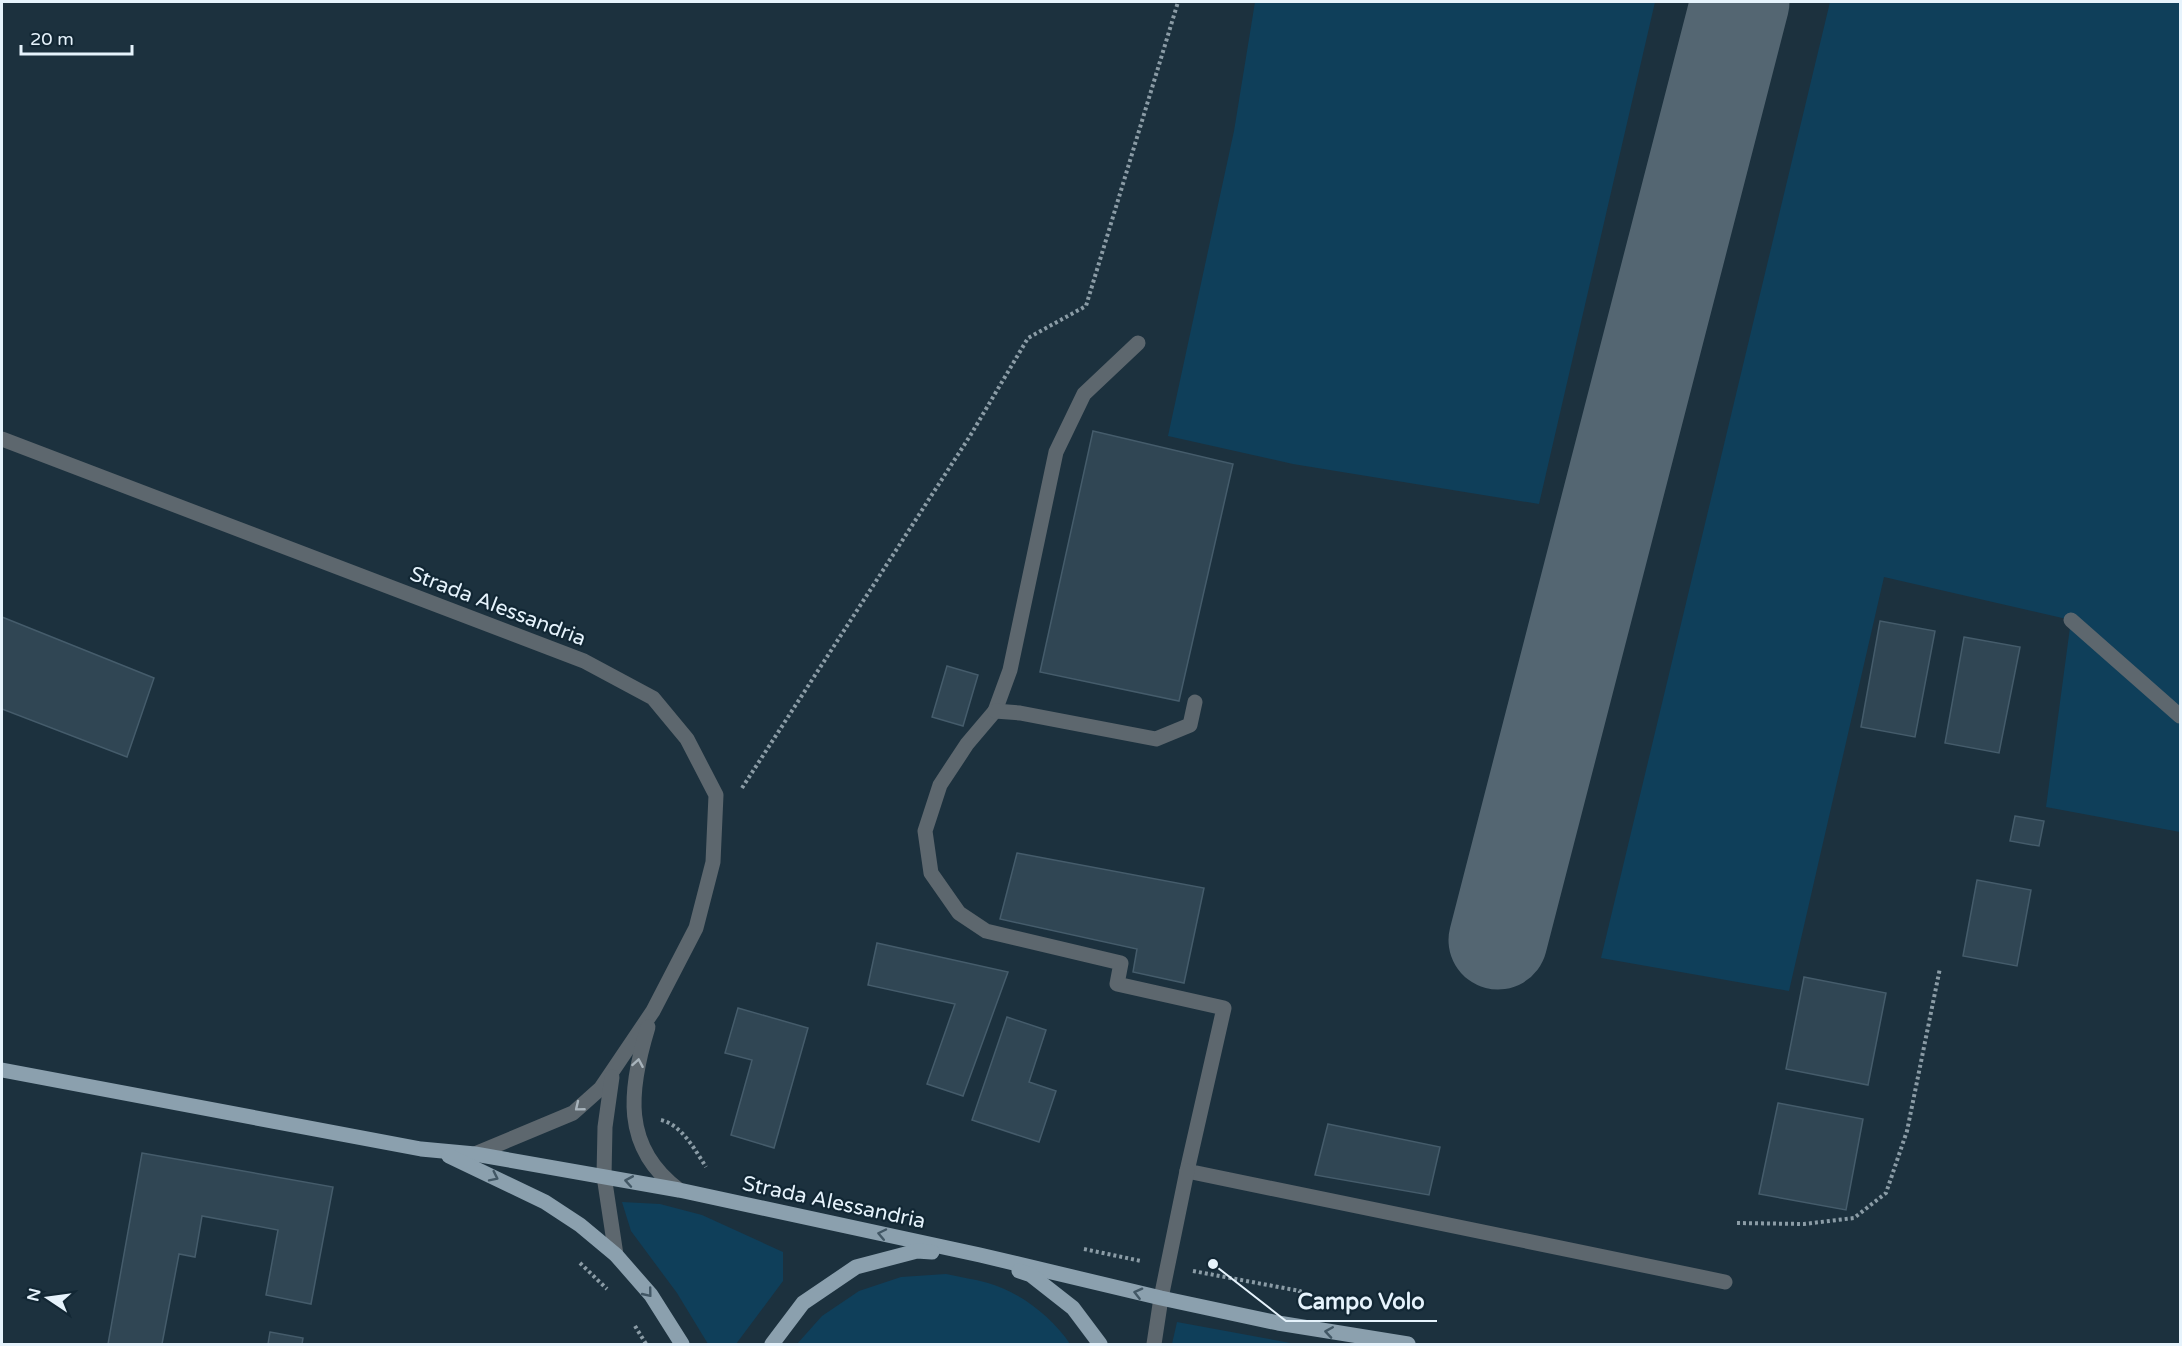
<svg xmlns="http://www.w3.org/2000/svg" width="2182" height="1346" viewBox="0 0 2182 1346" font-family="'Varela Round',sans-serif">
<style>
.green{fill:#0f3f5a}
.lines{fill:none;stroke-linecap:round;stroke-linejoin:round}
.taxiway{stroke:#546672;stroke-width:99}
.building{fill:#304654;stroke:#455c6b;stroke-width:1.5}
.path{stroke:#8b9ca6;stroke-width:4;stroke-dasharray:3 3;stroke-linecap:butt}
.lane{stroke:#5d676e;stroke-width:15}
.street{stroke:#5d676e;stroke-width:15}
.primary{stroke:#8ba0ae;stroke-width:15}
.oneway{stroke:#a8b4bc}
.oneway2{stroke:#425765}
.labels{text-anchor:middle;stroke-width:4.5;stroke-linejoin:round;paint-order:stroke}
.street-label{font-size:21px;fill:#e6f3fc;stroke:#122734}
.leader{fill:none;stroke:#e6f3fc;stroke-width:2}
.callout-dot{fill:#e6f3fc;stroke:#122734;stroke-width:2}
.callout-label{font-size:22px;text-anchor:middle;font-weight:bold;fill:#e6f3fc;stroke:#122734;stroke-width:4.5;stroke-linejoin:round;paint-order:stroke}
</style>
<rect width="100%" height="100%" fill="#1c313e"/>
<g class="green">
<path d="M1255 2H1655L1539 504 1293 464 1168 436 1234 131Z"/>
<path d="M1830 2H2180V832L2046 807 2071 620 1884 577 1789 991 1601 958Z"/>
<path d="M622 1202 660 1204 702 1215 783 1252V1281L736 1344H708L677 1293 631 1231Z"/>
<path d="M946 1274C959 1277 974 1279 988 1283 1020 1292 1052 1317 1070 1344H797L822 1316 859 1291 901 1277Z"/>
<path d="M1177 1322 1296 1344H1172Z"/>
</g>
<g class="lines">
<path class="taxiway" d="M1498 940 1740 2"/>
</g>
<g class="building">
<path d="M1093 431 1233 464 1179 701 1040 672Z"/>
<path d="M2 617 154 678 127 757 2 709Z"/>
<path d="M1880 621 1935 631 1915 737 1861 727Z"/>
<path d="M1964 637 2020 647 1999 753 1945 743Z"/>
<path d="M947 666 978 675 963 726 932 717Z"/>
<path d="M2015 816 2044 821 2039 846 2010 841Z"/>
<path d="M1017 853 1204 888 1184 983 1133 972 1137 949 1000 919Z"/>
<path d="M1977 880 2031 890 2017 966 1963 956Z"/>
<path d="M877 943 1008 972 963 1096 927 1084 955 1004 868 985Z"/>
<path d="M1804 977 1886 993 1868 1085 1786 1069Z"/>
<path d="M738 1008 808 1028 774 1148 731 1135 752 1060 725 1053Z"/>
<path d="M1007 1017 1046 1030 1029 1082 1056 1091 1039 1142 972 1120Z"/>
<path d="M1778 1103 1863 1119 1846 1210 1759 1194Z"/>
<path d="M1328 1124 1440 1147 1429 1195 1315 1175Z"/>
<path d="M142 1153 333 1187 311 1304 266 1295 278 1230 202 1216 195 1257 179 1254 162 1344H108Z"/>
<path d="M270 1332 303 1338 302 1344H268Z"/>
</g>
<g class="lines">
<g class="path">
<path d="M742 788 970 436 1028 338 1086 306 1178 2"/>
<path d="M661 1120C682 1125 695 1150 706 1167"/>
<path d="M1737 1223 1804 1224 1854 1218 1886 1193 1907 1131 1940 968"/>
<path d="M1084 1249 1141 1261"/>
<path d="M580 1263 607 1289"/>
<path d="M1193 1271 1300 1291 1299 1300"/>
<path d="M635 1326 646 1344"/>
</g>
<g class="lane">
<path d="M1138 343 1084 394 1056 452 1010 670 995 711 967 744 940 785 925 831 931 873 959 913 986 931 1121 963 1117 984 1224 1008 1187 1171 1725 1282"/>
<path d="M2071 620 2180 716"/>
<path d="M995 711 1020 713 1156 739 1190 725 1195 702"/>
<path d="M1154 1344 1161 1298 1187 1171"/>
</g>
<g class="street">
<path d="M2 439 584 661 653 698 687 739 716 795 713 862 696 928 653 1011 601 1088 573 1113 475 1154"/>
<path d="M648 1027C629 1089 621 1147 679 1190"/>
<path d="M612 1077 605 1127 604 1176 616 1255"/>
</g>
<g class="primary">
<path d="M2 1070 421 1149 475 1154 679 1190 980 1255 1161 1298 1278 1323 1408 1344"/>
<path d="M449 1156 545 1202 580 1225 616 1255 651 1295 682 1344"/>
<path d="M1019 1271 1031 1275 1073 1308 1100 1344"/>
<path d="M772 1344 803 1303 856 1267 917 1251 932 1252"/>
</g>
</g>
<defs><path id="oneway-chevron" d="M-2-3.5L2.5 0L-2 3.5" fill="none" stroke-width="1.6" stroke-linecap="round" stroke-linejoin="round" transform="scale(1.5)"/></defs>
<g class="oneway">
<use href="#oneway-chevron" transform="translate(638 1063) rotate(-80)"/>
<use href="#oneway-chevron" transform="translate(579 1107) rotate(141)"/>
</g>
<g class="oneway2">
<use href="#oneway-chevron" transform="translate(494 1177) rotate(26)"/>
<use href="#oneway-chevron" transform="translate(629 1181) rotate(-170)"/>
<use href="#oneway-chevron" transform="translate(882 1234) rotate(-168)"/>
<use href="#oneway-chevron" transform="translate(648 1293) rotate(51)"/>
<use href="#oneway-chevron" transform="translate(1138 1293) rotate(-166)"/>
<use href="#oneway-chevron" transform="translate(1329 1332) rotate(-171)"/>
</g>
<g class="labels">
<g class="street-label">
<text transform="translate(498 606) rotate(21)" y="7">Strada Alessandria</text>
<text transform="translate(834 1202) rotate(12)" y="7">Strada Alessandria</text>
</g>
</g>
<path class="leader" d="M1213 1264L1286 1321H1437"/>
<circle class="callout-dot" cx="1213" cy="1264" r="6"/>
<g class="callout-label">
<text x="1361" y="1309">Campo Volo</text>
</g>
<rect width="2182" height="1346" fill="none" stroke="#e6f3fc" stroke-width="6"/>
<g transform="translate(48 1298) rotate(283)" stroke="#122734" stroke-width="4.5" paint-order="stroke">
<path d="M0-4.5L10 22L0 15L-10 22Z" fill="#e6f3fc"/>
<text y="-9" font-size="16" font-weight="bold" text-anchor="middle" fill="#e6f3fc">N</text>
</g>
<path d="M21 45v9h111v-9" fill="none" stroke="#e6f3fc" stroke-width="3"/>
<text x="30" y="45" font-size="18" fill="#e6f3fc" stroke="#122734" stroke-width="4.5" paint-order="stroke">20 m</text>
</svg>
